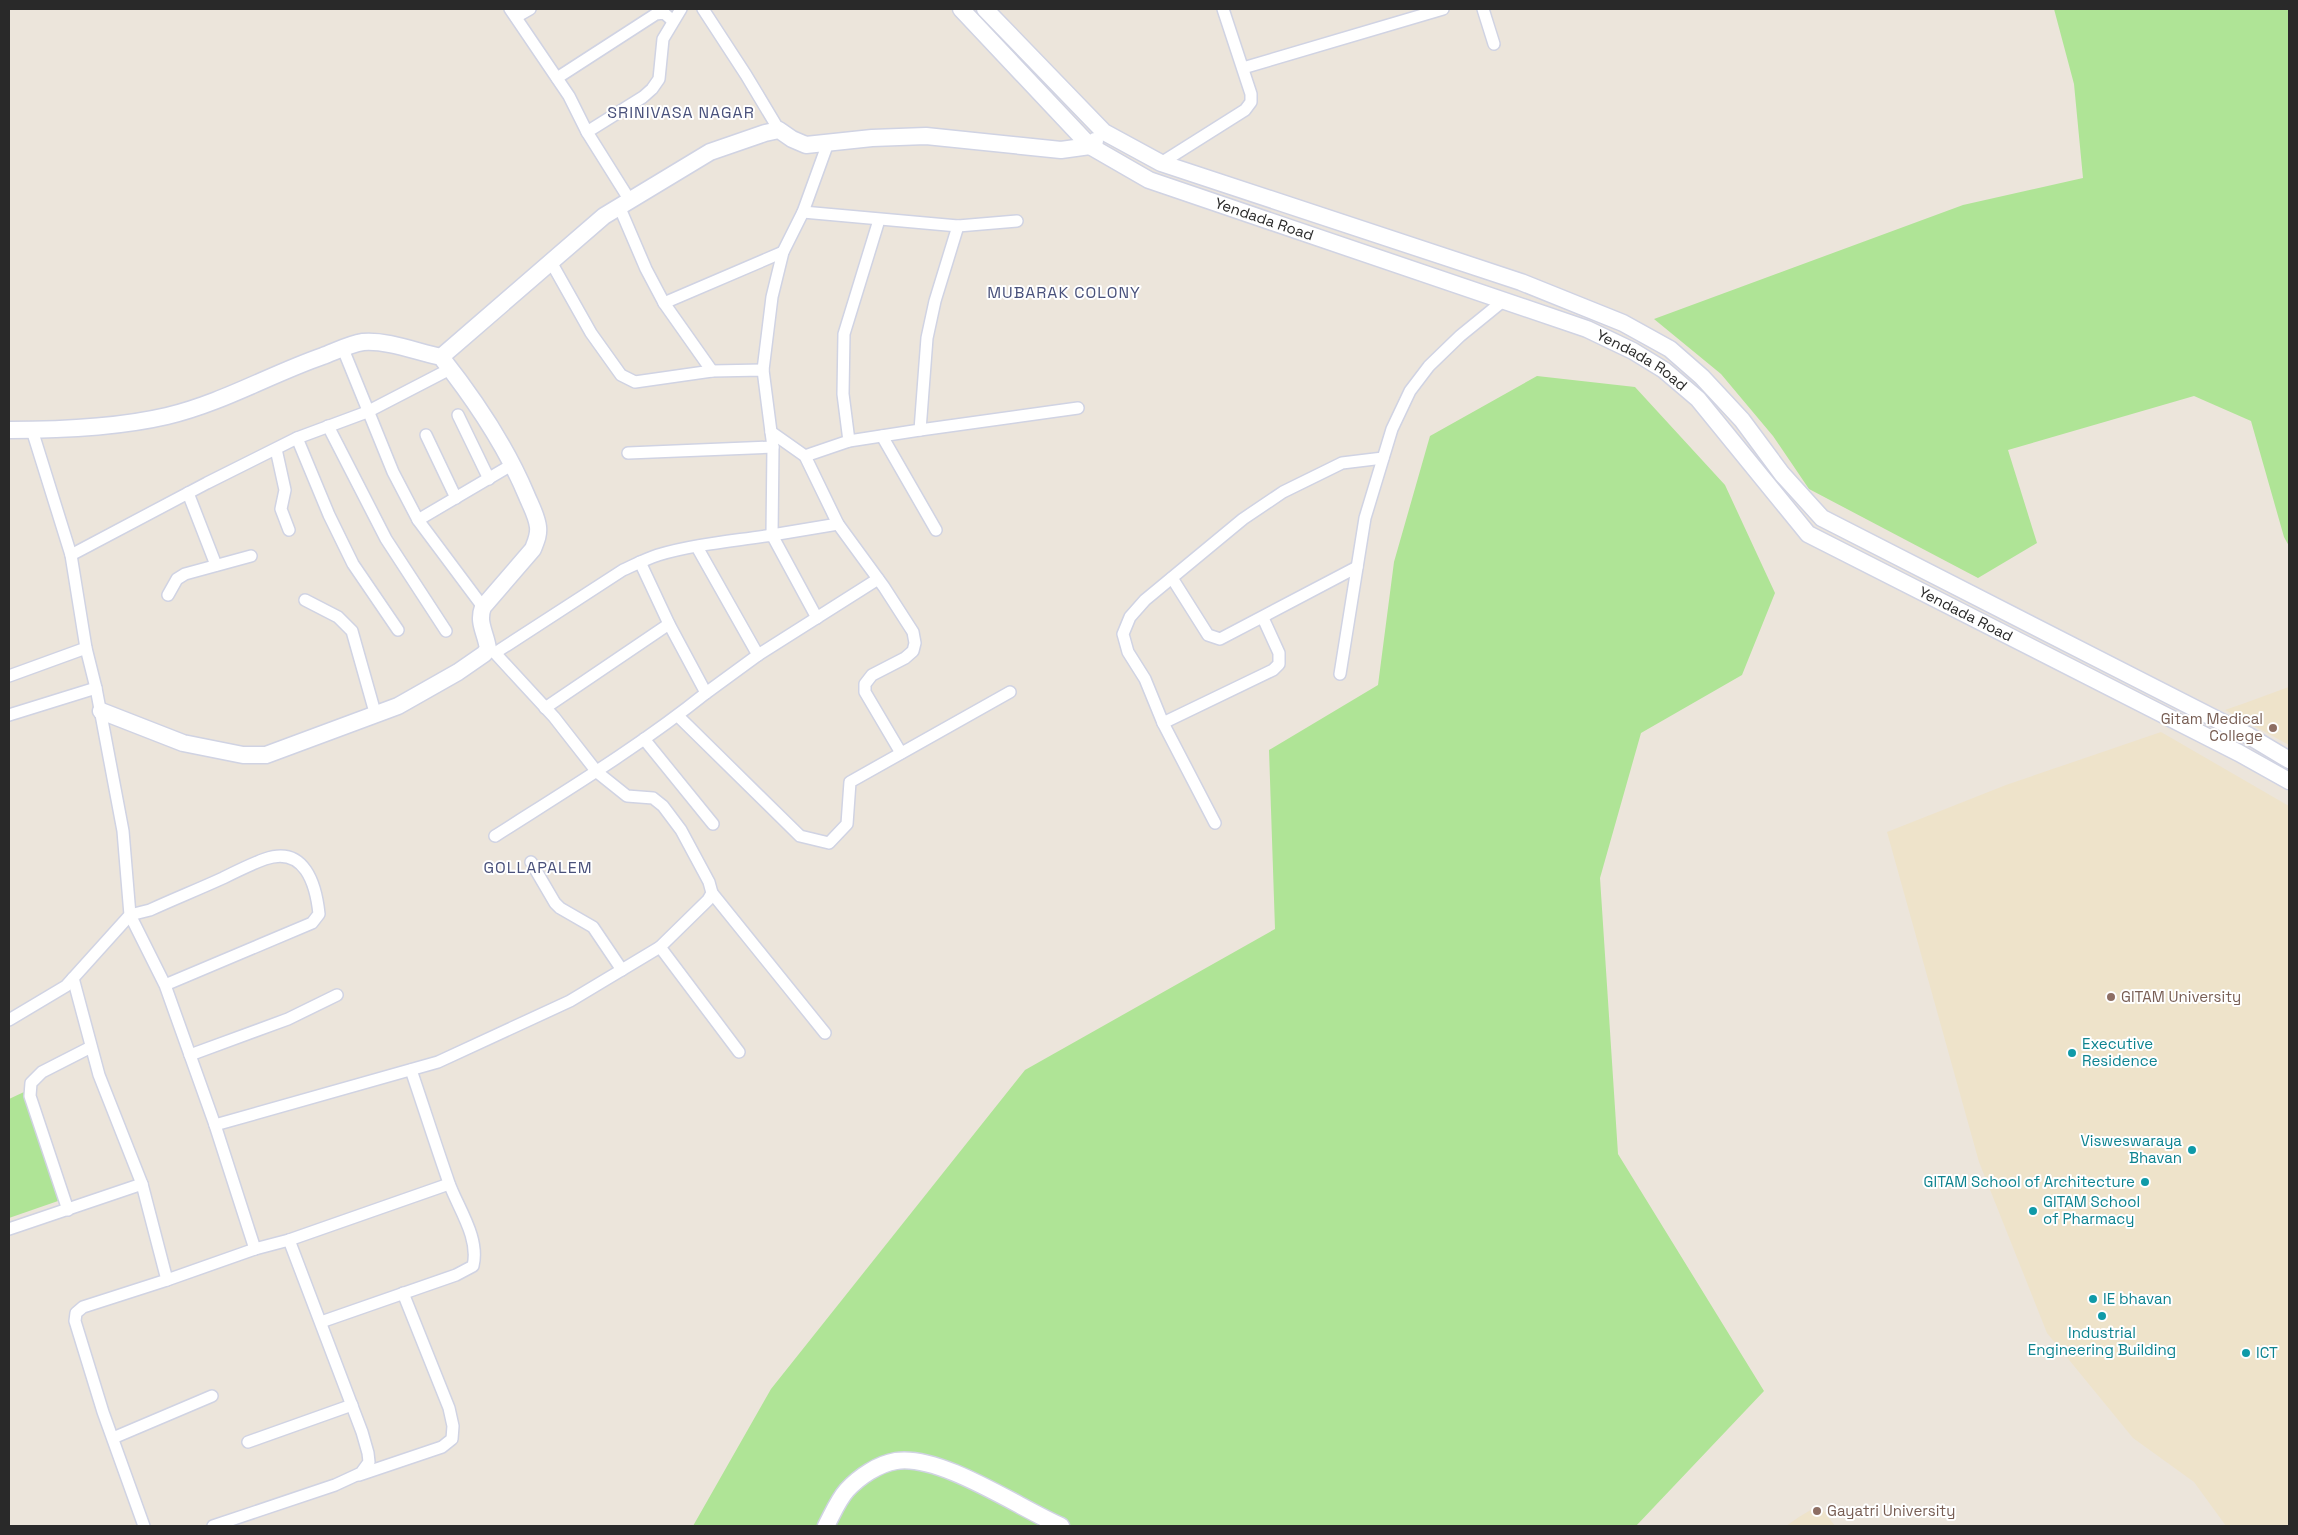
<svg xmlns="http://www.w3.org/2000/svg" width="2298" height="1535" viewBox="0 0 2298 1535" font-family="'Space Grotesk',sans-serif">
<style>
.education{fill:#eee3ca}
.green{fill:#afe496}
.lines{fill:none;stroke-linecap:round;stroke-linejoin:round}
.street-casing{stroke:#d0d3e3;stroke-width:14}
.secondary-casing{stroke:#d0d3e3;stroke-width:19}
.street{stroke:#fff;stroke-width:11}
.secondary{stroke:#fff;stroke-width:16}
.education-dot{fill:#8d6e63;stroke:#fff;stroke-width:2}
.culture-dot{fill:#0f9aa8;stroke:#fff;stroke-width:2}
.labels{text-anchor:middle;stroke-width:4;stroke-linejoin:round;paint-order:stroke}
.street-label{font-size:15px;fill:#292929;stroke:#fff}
.education-label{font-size:15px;fill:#785e54;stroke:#fff;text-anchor:start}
.culture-label{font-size:15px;fill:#0d838f;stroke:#fff;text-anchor:start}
.neighbourhood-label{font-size:16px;letter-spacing:1px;fill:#49517b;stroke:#fff}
</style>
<rect width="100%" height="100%" fill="#ece5db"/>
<g class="education">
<path d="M2289 687V745L2225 710 2245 703Z"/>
<path d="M2161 732 2289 806V1526H2226L2194 1482 2133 1438 2047 1333 1979 1162 1887 832 2006 785Z"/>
<path d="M1819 1505 1835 1526H1786L1799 1517Z"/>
</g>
<g class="green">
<path d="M2054 9H2289V546L2284 537 2251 421 2194 396 2008 450 2037 543 1978 578 1809 489 1773 436 1721 374 1654 319 1963 205 2083 178 2074 84Z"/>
<path d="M1537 376 1635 387 1725 485 1775 593 1742 675 1641 733 1600 878 1618 1154 1764 1391 1636 1526H693L771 1389 1025 1070 1275 929 1269 750 1378 685 1394 562 1430 436Z"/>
<path d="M24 1092 58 1201 9 1218V1099Z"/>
</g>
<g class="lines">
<defs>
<g id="street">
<path d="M510 9 569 96 587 132"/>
<path d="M703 9 746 75 779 130"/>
<path d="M1483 9 1494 44"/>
<path d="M516 17 530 9"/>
<path d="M1243 68 1443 9"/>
<path d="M557 78 656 14 664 13 673 21"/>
<path d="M1161 163 1245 110 1251 102V94L1223 9"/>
<path d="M629 199 587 132 643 97 652 89 659 79 663 39 681 9"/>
<path d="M619 206 646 269 664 303 712 371"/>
<path d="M803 212 958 226 935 301 927 338 920 430 849 441 805 456"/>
<path d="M958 226 1017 221"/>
<path d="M551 262 591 333 621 375 635 382 712 371 763 370 771 432 805 456 838 524 884 587 913 632 915 643 913 651 905 658 872 675 865 684V692L901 753"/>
<path d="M664 303 783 252"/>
<path d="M343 349 393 472 418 520 483 607"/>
<path d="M763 370 772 297 783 252 803 212 828 143"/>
<path d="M458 415 489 479"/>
<path d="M328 426 386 539 446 631"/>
<path d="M920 430 1078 408"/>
<path d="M771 432 773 447 772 535 838 524"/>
<path d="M426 435 456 498"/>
<path d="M882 436 936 530"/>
<path d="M297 438 329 515 353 564 398 630"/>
<path d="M849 441 843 394 844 334 879 220"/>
<path d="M276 449 285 490 281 509 289 530"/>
<path d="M628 453 773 447"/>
<path d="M188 493 216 565"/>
<path d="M418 520 513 464"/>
<path d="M697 547 758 655 706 693"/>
<path d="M71 555 207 483 297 438 367 412 450 369"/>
<path d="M1172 578 1208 635 1220 639 1357 567"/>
<path d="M168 595 177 579 185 574 251 556"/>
<path d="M305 600 338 617 352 631 376 716"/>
<path d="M495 653 623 570C634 565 646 559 658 555 695 544 734 541 772 535L817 618"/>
<path d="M758 655 878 579"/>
<path d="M1340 674 1365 518 1392 429 1410 391 1429 366 1460 336 1503 301"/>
<path d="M9 676 86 648"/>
<path d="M545 708 669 624"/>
<path d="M9 715 96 688"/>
<path d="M678 716 800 836 829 843 847 824 850 782 1010 692"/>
<path d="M1163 723 1273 670 1279 664V653L1263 618"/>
<path d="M644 739 713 824"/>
<path d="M1215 823 1163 723 1145 679 1128 652 1123 634 1130 617 1145 600 1243 519 1283 492 1342 463 1383 458"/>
<path d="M495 836C567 790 640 746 706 693L669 624 640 562"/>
<path d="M531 862 555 903 560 908 593 927 622 970"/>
<path d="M712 893 825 1033"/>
<path d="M660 947 739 1052"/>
<path d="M73 978 99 1075 142 1184"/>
<path d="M165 985 312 923 319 914C316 885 305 845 265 859 251 864 237 871 223 878 199 889 174 899 150 910L130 915 165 985 215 1125 255 1249 167 1280"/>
<path d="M9 1020 66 986 130 915 123 831 96 688 86 648 71 555 32 430"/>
<path d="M190 1055 288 1019 337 995"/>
<path d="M215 1125 438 1062 570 1001 660 947 708 900 712 893 709 882 681 830 663 806 653 798 627 796 597 772 554 717 495 653 488 649"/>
<path d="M68 1210 30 1096 31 1083 42 1072 91 1047"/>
<path d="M9 1229 142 1184 167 1280 83 1307 76 1313 75 1321 103 1412 144 1526"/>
<path d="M255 1249 289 1240 449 1184"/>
<path d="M321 1322 456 1275 473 1266C480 1238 458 1208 449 1183 436 1146 424 1108 411 1070"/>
<path d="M113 1438 212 1396"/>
<path d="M248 1442 352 1405"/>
<path d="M359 1475 442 1447 452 1439 453 1426 449 1408 403 1293"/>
<path d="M213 1526 335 1485 361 1473 369 1462 368 1453 362 1432 289 1240"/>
</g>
<g id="secondary">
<path id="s1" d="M961 9 1090 146 1149 180 1587 329 1633 351 1664 370 1698 399 1808 534 2239 753 2289 781"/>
<path d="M985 9 1104 132 1161 163 1521 282 1623 323 1670 349 1702 377 1742 420 1782 474 1822 518 2249 736 2289 760"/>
<path d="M441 357 604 216 710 152 765 133 779 130 792 139 806 145 872 138 926 136 1061 150 1090 146 1095 141"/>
<path d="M9 430C58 430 120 427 167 416 222 403 271 374 323 356 336 351 350 344 363 342 388 340 417 352 441 357 475 400 505 444 526 494 530 504 537 516 538 527 539 535 536 541 533 549L483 607C477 623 486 633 488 649L484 654 458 672 398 706 266 755H243L183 743 101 711"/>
<path d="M826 1526C832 1515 838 1500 847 1490 859 1477 878 1464 896 1461 941 1454 1019 1508 1061 1526"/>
</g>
</defs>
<use href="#street" class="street-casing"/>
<use href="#secondary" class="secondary-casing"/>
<use href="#street" class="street"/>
<use href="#secondary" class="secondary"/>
</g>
<g class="education-dot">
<circle cx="2273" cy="728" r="5"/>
<circle cx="2111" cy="997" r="5"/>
<circle cx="1817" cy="1511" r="5"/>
</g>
<g class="culture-dot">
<circle cx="2072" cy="1053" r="5"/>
<circle cx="2192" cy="1150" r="5"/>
<circle cx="2145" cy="1182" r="5"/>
<circle cx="2033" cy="1211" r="5"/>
<circle cx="2093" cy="1299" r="5"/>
<circle cx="2102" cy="1316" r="5"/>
<circle cx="2246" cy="1353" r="5"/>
</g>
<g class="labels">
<g class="street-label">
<text dy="5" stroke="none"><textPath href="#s1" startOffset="378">Yendada Road</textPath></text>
<text dy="5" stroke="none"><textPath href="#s1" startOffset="782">Yendada Road</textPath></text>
<text dy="5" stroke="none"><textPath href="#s1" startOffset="1202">Yendada Road</textPath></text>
</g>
<g class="education-label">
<text x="2263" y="724" text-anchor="end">Gitam Medical<tspan x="2263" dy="17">College</tspan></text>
<text x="2121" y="1002">GITAM University</text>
<text x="1827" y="1516">Gayatri University</text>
</g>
<g class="culture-label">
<text x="2082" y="1049">Executive<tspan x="2082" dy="17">Residence</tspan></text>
<text x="2182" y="1146" text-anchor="end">Visweswaraya<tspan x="2182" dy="17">Bhavan</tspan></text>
<text x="2135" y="1187" text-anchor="end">GITAM School of Architecture</text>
<text x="2043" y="1207">GITAM School<tspan x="2043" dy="17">of Pharmacy</tspan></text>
<text x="2103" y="1304">IE bhavan</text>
<text x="2102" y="1338" text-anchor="middle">Industrial<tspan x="2102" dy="17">Engineering Building</tspan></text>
<text x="2256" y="1358">ICT</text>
</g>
<g class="neighbourhood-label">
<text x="681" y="118">SRINIVASA NAGAR</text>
<text x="1064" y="298">MUBARAK COLONY</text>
<text x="538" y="873">GOLLAPALEM</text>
</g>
</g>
<rect width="2298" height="1535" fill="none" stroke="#292929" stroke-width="20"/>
</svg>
